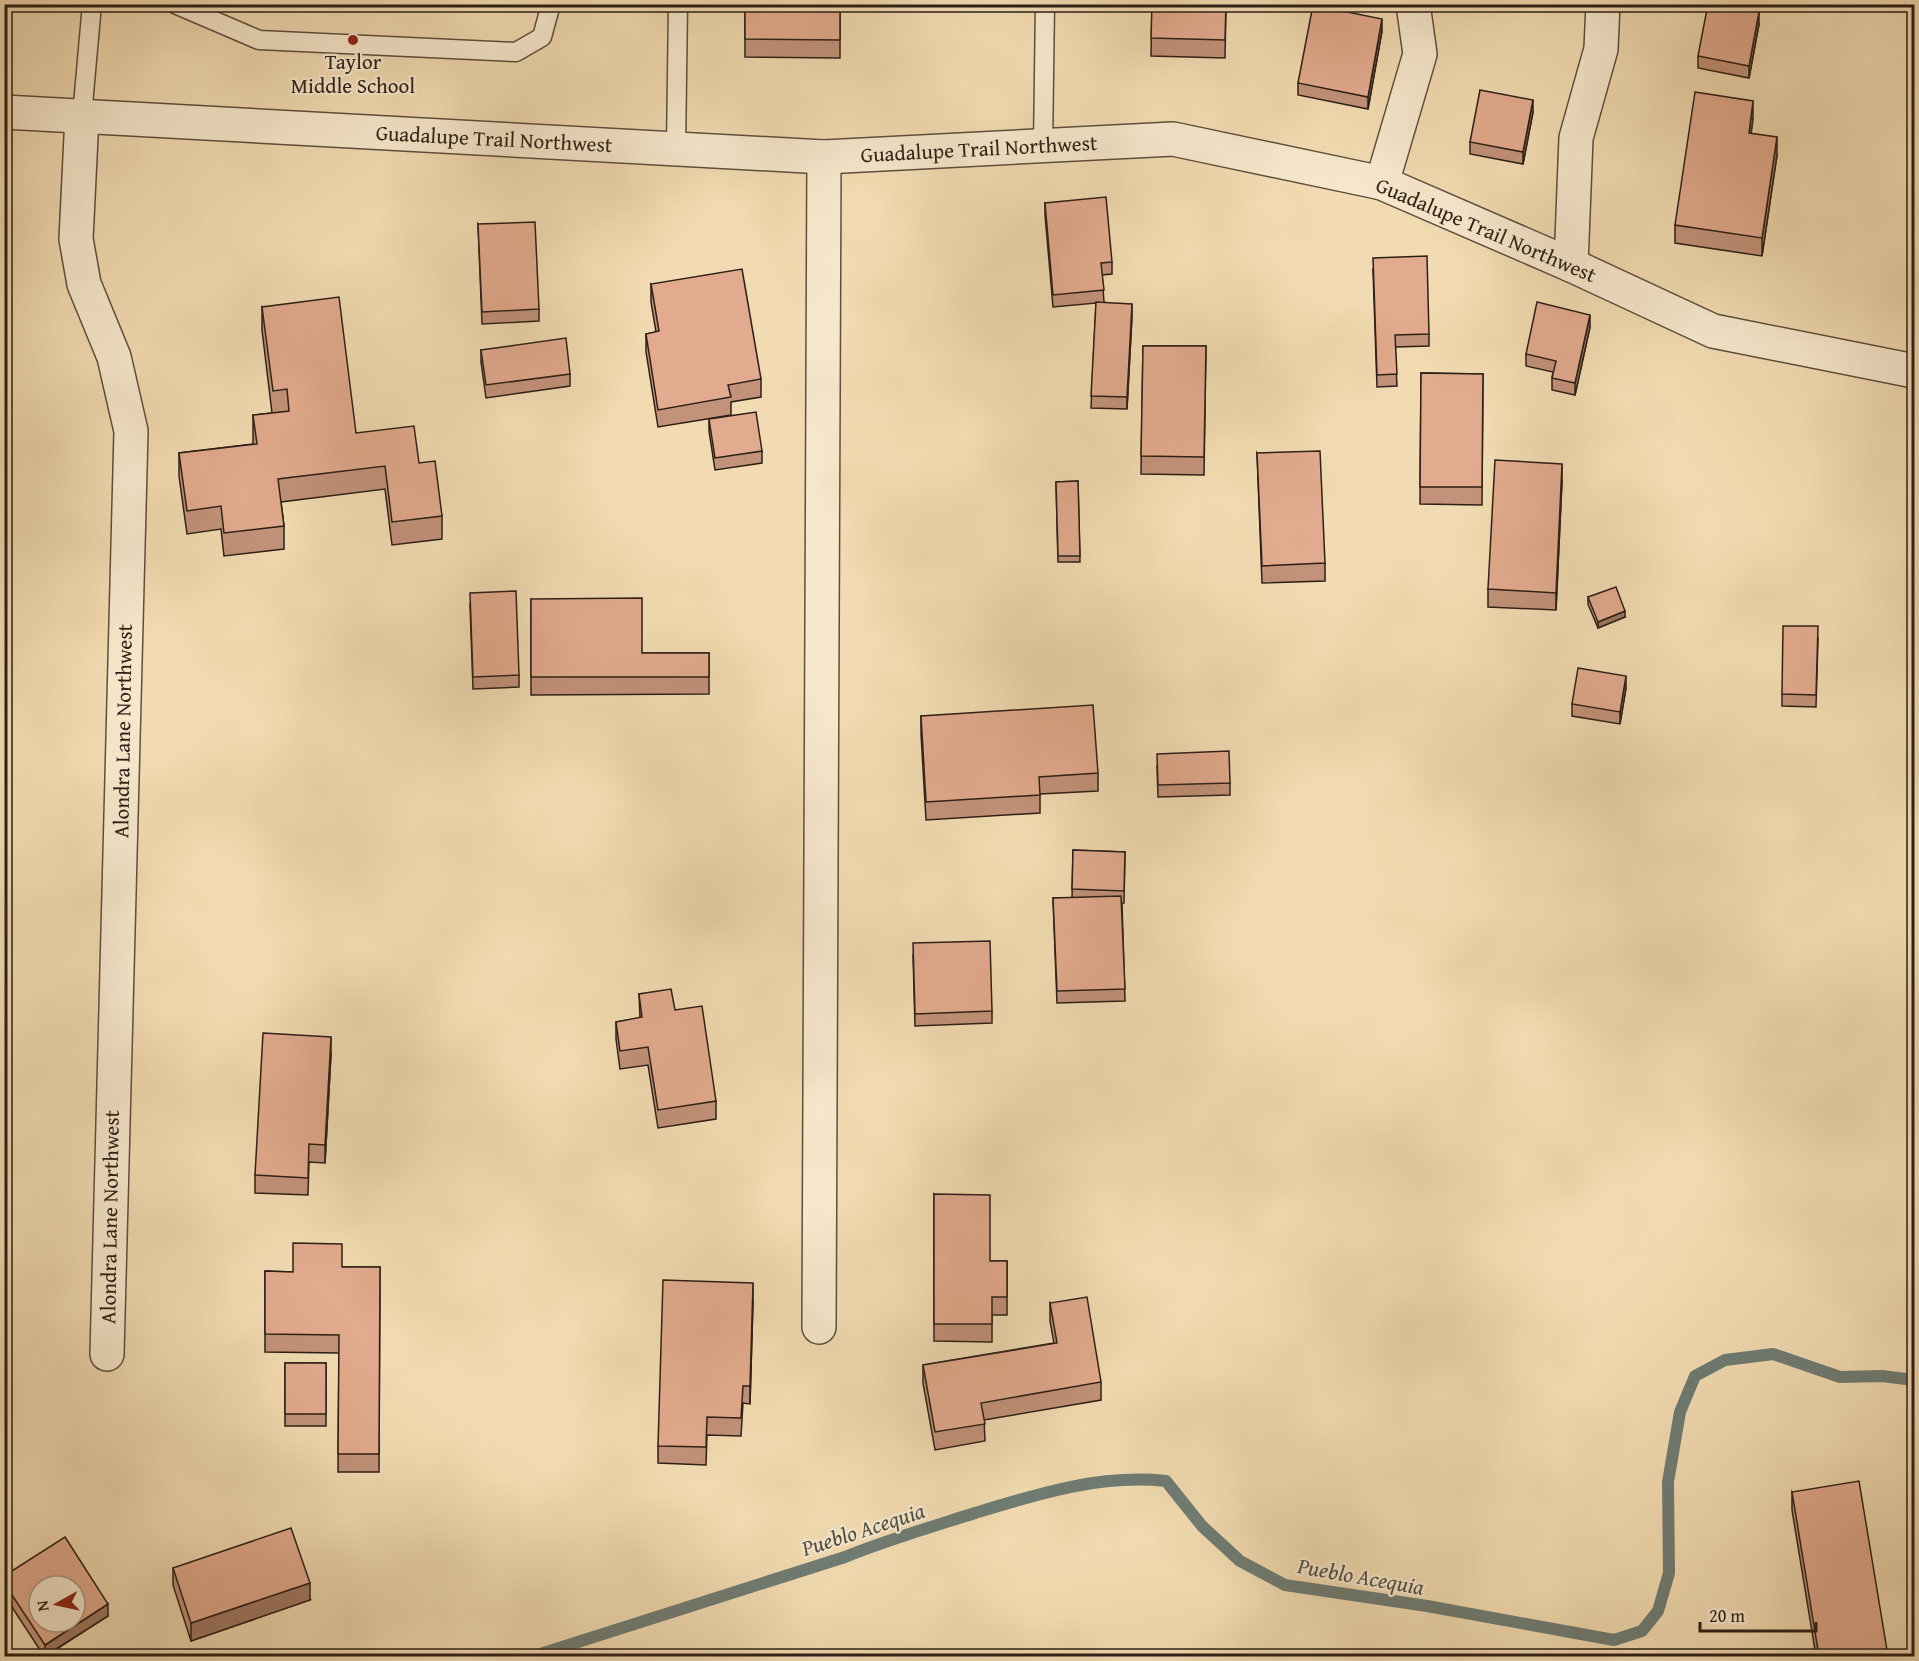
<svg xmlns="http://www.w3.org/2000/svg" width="1919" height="1661" viewBox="0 0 1919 1661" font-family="'Gentium Book Plus',serif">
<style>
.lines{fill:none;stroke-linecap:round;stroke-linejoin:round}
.stream{stroke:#6f7c74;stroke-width:12}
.service-casing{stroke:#5e4e3d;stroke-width:21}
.minor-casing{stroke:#5e4e3d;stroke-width:36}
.service{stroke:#f7e8cd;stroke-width:18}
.minor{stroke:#f7e8cd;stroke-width:33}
.wall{fill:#c2927a;stroke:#2c1f16;stroke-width:1.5}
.shaded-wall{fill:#9e7763;stroke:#2c1f16;stroke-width:1.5}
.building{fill:#e2aa8e;stroke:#2c1f16;stroke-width:1.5;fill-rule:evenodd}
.poi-dot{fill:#8f2418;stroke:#f7e8cd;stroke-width:2}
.labels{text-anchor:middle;stroke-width:4.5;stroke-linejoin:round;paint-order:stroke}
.poi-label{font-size:21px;fill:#2c1f16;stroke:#f7e8cd}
.street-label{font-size:21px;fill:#2c1f16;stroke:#f7e8cd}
.water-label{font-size:22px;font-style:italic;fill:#4e4e45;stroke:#f7e8cd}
</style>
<rect width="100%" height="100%" fill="#f2dbb2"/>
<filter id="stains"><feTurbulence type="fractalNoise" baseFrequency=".00333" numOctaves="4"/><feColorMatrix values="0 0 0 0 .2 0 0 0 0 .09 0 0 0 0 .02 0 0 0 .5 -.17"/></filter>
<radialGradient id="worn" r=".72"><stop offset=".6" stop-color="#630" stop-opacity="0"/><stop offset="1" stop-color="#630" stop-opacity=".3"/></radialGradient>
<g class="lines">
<path class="stream" d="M534 1656 845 1557C887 1540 931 1527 975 1513 1037 1494 1100 1474 1166 1481L1202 1526 1240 1561 1285 1585 1427 1606 1614 1640 1642 1631 1658 1611 1669 1573 1668 1482 1680 1412 1695 1376 1725 1360 1773 1354 1840 1377 1882 1376 1914 1380"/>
<defs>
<g id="service">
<path d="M175 4 259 40 516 52 542 37 551 4"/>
<path d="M82 116 92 4"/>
<path d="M1043 146 1045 4"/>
<path d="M676 149 678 4"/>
</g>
<g id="minor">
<path d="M4 112 824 157 1173 139 1382 183 1571 265 1713 331 1914 371"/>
<path d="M82 116 76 239 84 284 114 357 131 431 107 1354"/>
<path d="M1382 183 1420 54 1413 4"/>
<path d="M1571 265 1576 138 1601 49 1603 4"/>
<path d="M819 1327 824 157"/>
</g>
</defs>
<use href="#service" class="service-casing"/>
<use href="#minor" class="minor-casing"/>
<use href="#service" class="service"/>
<use href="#minor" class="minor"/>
</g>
<g class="wall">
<path d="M745 4H840V58L745 57Z"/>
<path d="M1152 4H1226L1225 58 1151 56Z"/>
<path d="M1759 24 1749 78 1698 68V56Z"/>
<path d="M1382 31 1368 109 1298 95V83Z"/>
<path d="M1533 112 1523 164 1470 154V142Z"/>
<path d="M1753 118 1751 133 1777 155 1762 256 1675 243V225Z"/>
<path d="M1045 203 1112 262V274L1102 275 1104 302 1132 316 1127 409 1091 408 1096 303 1053 307 1045 215Z"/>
<path d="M478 224 539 309V321L482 324Z"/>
<path d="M1373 270 1429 334V346L1395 347 1397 386 1377 387Z"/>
<path d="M651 284 761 379V397L731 402V415L658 427 646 352V334L656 332 651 302Z"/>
<path d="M262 307 356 433 419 463 442 516V539L392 545 385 489 281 502 284 526V549L224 556 221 529 187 534 179 476V453L253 444V415L272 413 262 330Z"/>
<path d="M1590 327 1575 395 1552 390V378L1553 372 1526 366V354Z"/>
<path d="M1143 346H1206L1204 475 1141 474Z"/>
<path d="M481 350 570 374V386L486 398 481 362Z"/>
<path d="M1421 373 1483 374 1482 505 1420 504Z"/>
<path d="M709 419 762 451V463L715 470 709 431Z"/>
<path d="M1257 453 1325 563V581L1262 583Z"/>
<path d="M1078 481 1080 562H1058L1056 482Z"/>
<path d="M1562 481 1556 610 1488 607V589Z"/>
<path d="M1588 597 1625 617 1598 628 1588 604Z"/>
<path d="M531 599 642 653H709V694L531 695Z"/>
<path d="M470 605 519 675V687L473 689Z"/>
<path d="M1818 639 1816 707 1782 706V694Z"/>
<path d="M1626 688 1620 724 1572 716V704Z"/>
<path d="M921 716 1098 773V791L1040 794V813L926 820 921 734Z"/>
<path d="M1157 766 1230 783V795L1158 797Z"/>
<path d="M1073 850 1125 852 1124 903H1122L1125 1001 1057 1003 1053 898H1072Z"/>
<path d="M913 955 992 1011V1023L915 1026Z"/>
<path d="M639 994 675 1010 716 1101V1119L658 1128 648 1065 620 1069 616 1039V1022L640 1018Z"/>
<path d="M331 1054 325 1163 309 1162 308 1195 255 1193V1175Z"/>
<path d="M934 1194 990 1261H1007V1315H992V1342L934 1341Z"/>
<path d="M342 1267H380L379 1472H338L339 1353 265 1352V1271L293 1272Z"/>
<path d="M753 1301 750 1404 743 1403 741 1436 707 1435 706 1465 658 1463V1446Z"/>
<path d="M1050 1303 1101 1382V1400L984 1420 985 1441 935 1450 923 1383V1365L1054 1343 1050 1321Z"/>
<rect x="285" y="1363" width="41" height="63"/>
<path d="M1792 1492 1888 1656H1816L1792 1510Z"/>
<path d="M173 1568 310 1600 191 1641 173 1585Z"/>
<path d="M4 1576 108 1616 46 1656H44L4 1595Z"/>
</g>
<g class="shaded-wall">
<path d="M1759 12V24L1749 78V66Z"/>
<path d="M1382 19V31L1368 109V97Z"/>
<path d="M1533 100V112L1523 164V152Z"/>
<path d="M1753 101V118L1749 151V133Z"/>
<path d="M1777 137V155L1762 256V238Z"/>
<path d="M1132 304V316L1127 409V397Z"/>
<path d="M1590 315V327L1575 395V383Z"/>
<path d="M1562 464V481L1556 610V593Z"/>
<path d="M1625 611V617L1598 628V622Z"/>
<path d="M1626 676V688L1620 724V712Z"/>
<path d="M8 1007V1024L4 1026V1008Z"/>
<path d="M331 1037V1054L325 1163V1145Z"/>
<path d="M753 1283V1301L750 1404V1386Z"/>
<path d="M310 1583V1600L191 1641V1623Z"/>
<path d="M108 1604V1616L45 1656V1645Z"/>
</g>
<g class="building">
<path d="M745 4H840V40L745 39Z"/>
<path d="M1152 4H1226L1225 40 1151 38Z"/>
<path d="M1708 4H1723L1759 12 1749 66 1698 56Z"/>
<path d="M1313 5 1382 19 1368 97 1298 83Z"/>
<path d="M1480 90 1533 100 1523 152 1470 142Z"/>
<path d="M1695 92 1753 101 1749 133 1777 137 1762 238 1675 225Z"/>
<path d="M1106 197 1112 262 1101 263 1104 290 1053 295 1045 203Z"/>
<path d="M535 222 539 309 482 312 478 224Z"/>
<path d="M1427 256 1429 334 1395 335 1397 374 1377 375 1373 258Z"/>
<path d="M742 269 761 379 728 385 731 397 658 410 646 334 659 331 651 284Z"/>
<path d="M339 297 356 433 414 426 419 463 435 461 442 516 392 522 385 466 278 479 284 526 224 533 221 506 187 511 179 453 257 444 253 415 289 411 287 389 273 391 262 307Z"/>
<path d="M1096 302 1132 304 1127 397 1091 396Z"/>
<path d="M1537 302 1590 315 1575 383 1552 378 1556 361 1526 354Z"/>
<path d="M566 338 570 374 486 385 481 350Z"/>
<path d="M1143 346H1206L1204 457 1141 456Z"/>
<path d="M1421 373 1483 374 1482 487H1420Z"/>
<path d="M756 412 762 451 715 458 709 419Z"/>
<path d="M1320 451 1325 563 1262 566 1257 453Z"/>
<path d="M1495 460 1562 464 1556 593 1488 589Z"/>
<path d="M1078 481 1080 556H1058L1056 482Z"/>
<path d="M1616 587 1625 611 1598 622 1588 597Z"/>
<path d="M516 591 519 675 473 677 470 593Z"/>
<path d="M642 598V653H709V677H531V599Z"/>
<path d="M1783 626H1818L1816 695 1782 694Z"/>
<path d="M1578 668 1626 676 1620 712 1572 704Z"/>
<path d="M1093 705 1098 773 1039 777 1040 795 926 802 921 716Z"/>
<path d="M1229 751 1230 783 1158 785 1157 754Z"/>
<path d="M1073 850 1125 852 1124 891 1072 889Z"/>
<path d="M1121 896 1125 989 1057 991 1053 898Z"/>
<path d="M990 941 992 1011 915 1014 913 943Z"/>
<path d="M671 989 675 1010 702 1006 716 1101 658 1110 648 1047 620 1051 616 1022 642 1017 639 994Z"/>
<path d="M4 998 8 1007 4 1008Z"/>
<path d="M263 1033 331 1037 325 1145 309 1144 308 1178 255 1175Z"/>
<path d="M934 1194 990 1195V1261H1007V1297H992V1324H934Z"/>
<path d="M293 1243 342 1244V1267H380L379 1454H338L339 1335 265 1334V1271L293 1272Z"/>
<path d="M663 1280 753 1283 750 1386H743L741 1418 707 1417 706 1447 658 1446Z"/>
<path d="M1087 1297 1101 1382 981 1403 985 1424 935 1432 923 1365 1057 1343 1050 1303Z"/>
<rect x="285" y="1363" width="41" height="51"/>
<path d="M1859 1481 1888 1656H1819L1792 1492Z"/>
<path d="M291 1528 310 1583 191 1623 173 1568Z"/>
<path d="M65 1537 108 1604 45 1645 4 1583V1576ZM39 1586H75V1622H39Z"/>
</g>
<circle class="poi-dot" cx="353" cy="40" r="6"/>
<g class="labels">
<g class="poi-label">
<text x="353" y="69">Taylor<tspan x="353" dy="24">Middle School</tspan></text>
</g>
<g class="street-label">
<text transform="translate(494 139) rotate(3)" y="7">Guadalupe Trail Northwest</text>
<text transform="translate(979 149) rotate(-3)" y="7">Guadalupe Trail Northwest</text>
<text transform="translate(1486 230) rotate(23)" y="7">Guadalupe Trail Northwest</text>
<text transform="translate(123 731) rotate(-89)" y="7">Alondra Lane Northwest</text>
<text transform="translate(110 1217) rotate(-89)" y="7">Alondra Lane Northwest</text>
</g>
<g class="water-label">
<text transform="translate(863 1529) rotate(-18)" y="8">Pueblo Acequia</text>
<text transform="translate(1361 1576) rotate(10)" y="8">Pueblo Acequia</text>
</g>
</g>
<rect width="1919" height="1661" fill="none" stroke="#f2dbb2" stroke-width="24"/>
<rect x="6" y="6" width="1907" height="1649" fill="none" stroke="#2c1f16" stroke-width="3"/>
<rect x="12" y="12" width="1895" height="1637" fill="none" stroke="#2c1f16" stroke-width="1.5"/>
<g transform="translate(57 1604) rotate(262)"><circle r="28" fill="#f7e8cd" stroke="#a69884" stroke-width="1.5"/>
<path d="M0-4.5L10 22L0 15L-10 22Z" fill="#8f2418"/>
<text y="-9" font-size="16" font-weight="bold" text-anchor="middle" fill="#2c1f16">N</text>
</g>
<path d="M1700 1622v9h116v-9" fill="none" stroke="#2c1f16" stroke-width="3"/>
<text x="1709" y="1622" font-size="18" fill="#2c1f16" stroke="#f7e8cd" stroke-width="4.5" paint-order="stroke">20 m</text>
<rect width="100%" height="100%" filter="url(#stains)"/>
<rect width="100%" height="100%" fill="url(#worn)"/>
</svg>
